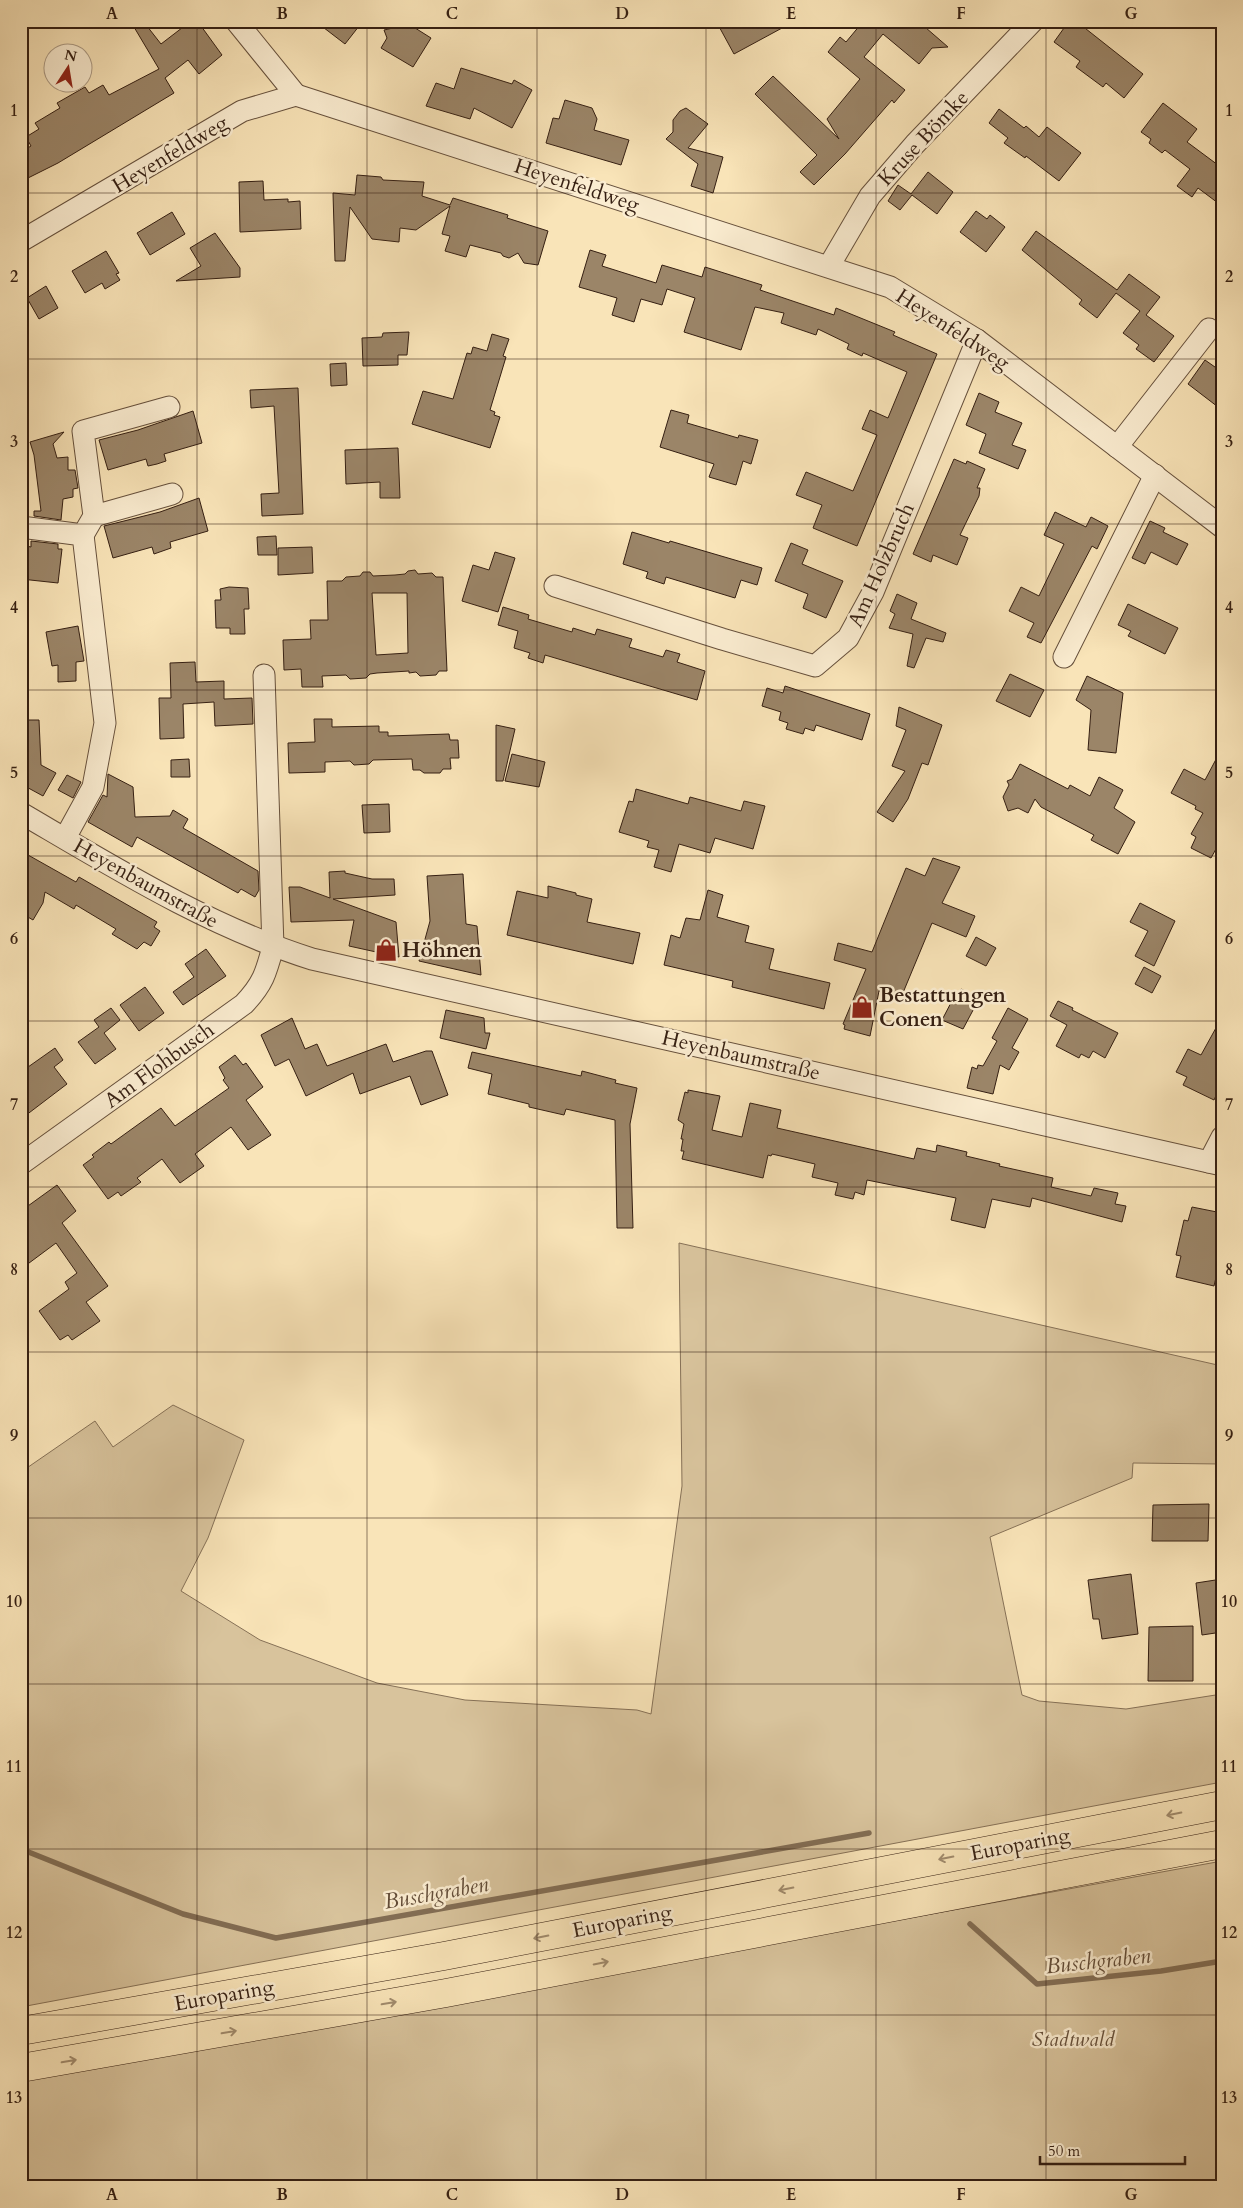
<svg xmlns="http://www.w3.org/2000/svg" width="1243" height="2208" viewBox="0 0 1243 2208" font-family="Cardo,serif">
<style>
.green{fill:#d8c39c;stroke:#867157}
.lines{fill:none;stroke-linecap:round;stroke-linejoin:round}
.stream{stroke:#826d54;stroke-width:5.5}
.building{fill:#9b8568;stroke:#351f12;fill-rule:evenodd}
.street-casing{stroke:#66503c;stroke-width:23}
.primary-casing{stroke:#351f12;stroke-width:29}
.street{stroke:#fbedd1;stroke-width:21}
.primary{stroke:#f9e4b8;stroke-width:28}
.oneway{stroke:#a18b6d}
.grid{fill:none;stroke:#351f12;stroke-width:1;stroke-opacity:0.55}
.labels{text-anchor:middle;stroke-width:5;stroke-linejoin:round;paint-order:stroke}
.street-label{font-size:21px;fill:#351f12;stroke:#fbedd1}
.poi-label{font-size:21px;font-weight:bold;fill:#351f12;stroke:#fbedd1;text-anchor:start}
.park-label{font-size:21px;font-style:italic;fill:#66503b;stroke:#fbedd1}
.water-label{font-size:22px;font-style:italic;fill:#624c38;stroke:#fbedd1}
.neatline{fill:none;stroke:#351f12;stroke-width:2}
.grid-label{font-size:16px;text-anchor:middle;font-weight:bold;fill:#351f12}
</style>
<rect width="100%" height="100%" fill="#f9e4b8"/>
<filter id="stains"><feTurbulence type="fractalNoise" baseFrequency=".004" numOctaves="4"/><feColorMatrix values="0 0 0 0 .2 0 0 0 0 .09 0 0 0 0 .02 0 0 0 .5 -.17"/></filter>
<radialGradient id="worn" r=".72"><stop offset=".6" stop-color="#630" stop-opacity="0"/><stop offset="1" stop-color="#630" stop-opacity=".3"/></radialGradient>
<g class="green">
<path d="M679 1243 1222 1366V1464L1133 1463 1132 1478 990 1537 1022 1695 1039 1701 1126 1709 1222 1694V1782L21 2007V1472L95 1421 113 1447 173 1405 244 1440 208 1538 181 1591 260 1640 377 1683 465 1700 637 1710 651 1714 682 1486Z"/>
<path d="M1222 1861V2187H21V2080Z"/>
</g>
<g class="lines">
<g class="stream">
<path d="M21 1849 183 1914 276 1938 869 1833"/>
<path d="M970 1924 1037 1984 1161 1971 1222 1961"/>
</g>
</g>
<g class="building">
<path d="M143 21 161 44 191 21 197 29 201 26 222 55 199 74 188 60 165 78 174 93 58 163 28 178 21 166V152L31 146 26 137 39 129 35 123 60 108 57 103 85 87 89 93 103 85 109 95 159 69 131 22Z"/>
<path d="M315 21H363L345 44Z"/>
<path d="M397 21H404L431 38 413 67 381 48 387 38 384 30 393 28Z"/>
<path d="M716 21H795L734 54Z"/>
<path d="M868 21H918L948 47 932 48 919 64 883 34 864 57 905 90 894 103 892 100 845 154 814 185 800 172 817 155 755 94 773 76 839 139 827 119 860 79 828 52 840 37 846 42 861 24 867 28 871 23Z"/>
<path d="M1069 21H1076L1143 74 1124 98 1106 83 1103 87 1076 67 1080 61 1054 42Z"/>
<path d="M461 68 512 84 514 80 532 90 512 128 474 108 470 119 426 106 436 83 454 89Z"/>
<path d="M565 100 592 108 597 119 594 130 629 140 621 165 546 143 553 118 559 119Z"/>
<path d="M1163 103 1197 129 1187 142 1222 168V206L1198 188 1192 197 1177 186 1190 169 1165 150 1162 153 1149 143 1151 139 1141 132Z"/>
<path d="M686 108 708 124 688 148 723 157 713 193 691 186 698 164 666 139 673 132V120L680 111Z"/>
<path d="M999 109 1024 128 1026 126 1039 137 1047 127 1081 153 1059 181 1026 156 1025 158 1004 143 1008 138 989 123Z"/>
<path d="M928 172 953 192 937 214 912 195 900 210 888 201 898 185 911 194Z"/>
<path d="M357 175 381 177 383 180 424 182 422 196 450 205 453 198 508 215 507 218 548 231 538 265 524 263 518 253 509 258 503 256 501 253 470 245 466 257 445 251 450 236 442 234 450 206 416 230 400 228 399 242 372 239 350 207 345 261H335L333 193 355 195Z"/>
<path d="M263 181 264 200 288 199V202L300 201 301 229 240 232 239 182Z"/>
<path d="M976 211 987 219 990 215 1005 227 986 252 960 232Z"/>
<path d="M172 212 185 234 150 255 137 233Z"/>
<path d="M1036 231 1117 290 1129 274 1160 297 1146 315 1174 336 1154 362 1136 349 1139 345 1123 333 1140 311 1116 293 1097 318 1079 304 1082 300 1022 250Z"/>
<path d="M215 233 240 268V277L176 281 201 266 190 248Z"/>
<path d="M590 250 606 255 602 266 656 283 662 265 702 277 705 267 762 285 760 290 834 315 836 308 895 332 893 335 937 354 857 546 813 528 822 505 796 495 806 472 853 491 877 435 862 429 870 410 888 418 907 372 863 353 862 356 847 349 849 344 818 329 816 335 781 323 784 313 755 307 741 350 684 332 695 298 667 289 662 305 641 299 634 322 612 315 617 298 579 287Z"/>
<path d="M106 251 119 273 116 274 120 280 105 289 102 283 85 293 72 271Z"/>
<path d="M46 286 58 308 39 319 27 298Z"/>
<path d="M409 332 407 355H398V365L363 366 362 338 382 337 383 333Z"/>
<path d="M492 334 509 339 503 356 506 357 490 410 495 412 494 415 500 417 490 448 412 424 423 391 453 399 467 353 471 354 473 347 487 351Z"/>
<path d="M1205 360 1222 372V410L1188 384Z"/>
<path d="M346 363 347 385 331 386 330 364Z"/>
<path d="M298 388 303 514 262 516 261 494 279 493 274 406 251 408 250 390Z"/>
<path d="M979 393 999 402 995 412 1022 423 1012 445 1026 450 1018 469 979 453 986 434 966 425Z"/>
<path d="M671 410 689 415 687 423 738 438 739 435 758 440 751 464 743 461 736 485 709 477 714 464 660 447Z"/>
<path d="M193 411 202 443 164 454 166 461 157 464 148 466 146 459 108 470 99 440 138 430Z"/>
<path d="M64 432 53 444 57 458 68 457V470H75L78 488 73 489V497L63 499 61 520 34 516V511H41L34 455 30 442Z"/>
<path d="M398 448 400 498H380V482L346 484 345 450Z"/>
<path d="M954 459 966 464 967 461 985 469 977 488H980L979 496 960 535 968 538 957 565 933 555 931 562 913 554Z"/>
<path d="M199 498 208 531 170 542 171 548 154 554 152 547 113 558 104 526 160 512Z"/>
<path d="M1055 512 1086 527 1091 517 1108 526 1097 549 1092 546 1041 643 1027 637 1034 623 1009 611 1021 587 1039 596 1064 544 1044 535Z"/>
<path d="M1150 521 1165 528 1163 532 1188 544 1177 565 1151 552 1145 564 1132 558Z"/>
<path d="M632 532 669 543 670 541 762 568 757 585 741 580 735 598 666 577 664 584 646 578 648 572 623 564Z"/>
<path d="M276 536 277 555H258L257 537Z"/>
<path d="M31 541 58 544V549H62L58 583 21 579V545L31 547Z"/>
<path d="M791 543 808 550 802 564 843 581 826 618 803 608 808 594 775 581Z"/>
<path d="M312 547 313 573 278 575V548Z"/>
<path d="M495 552 515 558 498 612 462 601 473 565 489 570Z"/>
<path d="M415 570 418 574 432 573 436 577H443L447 671H439L436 675 420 676 416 672 409 673V671L377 673 370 674 366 678 350 679 346 675 322 676 323 687H302L301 669 284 670 283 640 311 639 310 620H328L327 581H342L346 577 360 576 363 572H370L373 576 395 575 405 574 408 571ZM372 593H407L408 653 376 655Z"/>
<path d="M229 587 248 588 249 609H244L245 634H230V628H216L215 600H221L220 589Z"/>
<path d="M897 594 917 603 911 619 946 633 943 642 926 638 914 668 907 666 913 634 889 628 895 614 890 611Z"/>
<path d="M1128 604 1178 628 1165 654 1128 636 1131 631 1118 625Z"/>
<path d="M503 607 529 615 528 619 572 632 573 628 595 635 597 629 632 639 629 647 663 657 666 650 680 654 677 662 705 671 697 700 545 655 543 663 528 658 530 653 514 648 518 631 498 625Z"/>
<path d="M78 626 84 661 76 662V681L58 682V665L52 666 46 632Z"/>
<path d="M195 662 196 682 224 681V699L252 698 253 724 215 726 214 702 183 704 184 738 160 739 159 698H171L170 663Z"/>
<path d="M1010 674 1044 690 1030 717 996 701Z"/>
<path d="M1087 676 1123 693 1116 753 1088 750 1091 710 1076 700Z"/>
<path d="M785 686 870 714 862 740 816 725 814 731 805 728 803 734 786 729 788 723 779 720 781 712 762 706 767 688 783 693Z"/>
<path d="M899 707 942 725 928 765 922 763 908 799 893 822 877 812 905 771 892 766 906 730 896 726Z"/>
<path d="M314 719H332V727L379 726V732H388V736L449 734 450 740H458L459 758H450L451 769H443L440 773H424L420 770H413L412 759 373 760 369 764 354 765 350 761 325 762V772L289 773 288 743 315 742Z"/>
<path d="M25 720H39L41 765 56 773 43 796 21 784V727Z"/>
<path d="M496 725 515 729 503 781H496Z"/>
<path d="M1222 748V838L1211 858 1191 848 1196 837 1191 834 1203 813 1195 809 1196 806 1171 793 1184 769 1205 780Z"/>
<path d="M512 754 545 762 539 787 505 781Z"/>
<path d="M189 759 190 777H171V760Z"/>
<path d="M1020 764 1068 789 1070 785 1090 796 1099 777 1123 790 1114 808 1135 822 1118 854 1091 840 1094 835 1041 807 1035 799 1028 813 1018 808 1008 811 1003 797 1009 785 1007 781 1012 779Z"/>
<path d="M108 774 133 787 135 817 170 816 173 810 188 819 183 828 258 871 259 890 255 897 241 889 238 893 137 837 132 847 88 822 103 795 107 797Z"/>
<path d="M67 775 81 782 73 798 58 790Z"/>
<path d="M636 789 688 804 690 797 741 811 744 801 765 806 753 849 715 838 710 853 679 844 671 872 654 867 659 850 647 847 649 841 619 832 629 801 633 802Z"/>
<path d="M389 804 390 832 364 833 362 805Z"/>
<path d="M21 851 76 882 79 877 157 922 154 927 160 931 151 946 144 942 137 949 112 934 116 929 76 905 74 909 45 892 43 903 33 920 21 913Z"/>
<path d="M933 858 960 867 942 903 975 916 966 937 932 923 900 1000 879 991 870 1036 844 1029 845 1025 843 1024 866 969 834 960 838 943 872 952 906 868 925 876Z"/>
<path d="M345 871V873L372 879H394L395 895 333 899 396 922 399 957 349 946 354 920 291 922 289 887H300L330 898 329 872Z"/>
<path d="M463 874 466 924 477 926 481 975 419 961 430 921 427 876Z"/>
<path d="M548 886 576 893V895L592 899 587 922 640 933 633 964 507 935 517 891 548 898Z"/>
<path d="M708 890 723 895 717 917 749 926 745 942 774 949 769 969 830 983 824 1009 732 987 733 981 664 965 671 935 680 938 686 918 700 920Z"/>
<path d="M1140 903 1175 921 1154 966 1135 956 1148 931 1130 922Z"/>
<path d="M976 937 996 948 986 966 966 956Z"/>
<path d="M206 949 226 976 183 1005 173 992 194 977 185 964Z"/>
<path d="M1144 967 1161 976 1152 993 1135 984Z"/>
<path d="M145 987 164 1013 139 1031 120 1005Z"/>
<path d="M961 989 979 999 963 1029 942 1020 955 995 957 997Z"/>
<path d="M1058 1001 1073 1008 1072 1010 1118 1033 1105 1058 1093 1051 1089 1058 1081 1054 1079 1058 1056 1046 1067 1025 1050 1016Z"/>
<path d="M111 1008 120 1020 104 1033 116 1049 95 1064 78 1042 99 1027 94 1020Z"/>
<path d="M1008 1008 1028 1019 1012 1048 1019 1052 1009 1070 1000 1065 993 1094 967 1088 972 1067 977 1069 978 1065 983 1066 997 1041 992 1038Z"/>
<path d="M446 1010 484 1018 485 1033H490L486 1049 440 1038Z"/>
<path d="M1222 1017V1083L1214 1100 1183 1085 1187 1077 1176 1072 1188 1049 1201 1055Z"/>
<path d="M292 1018 305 1049 317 1044 327 1066 386 1044 393 1062 426 1051H432L448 1095 421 1105 410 1076 360 1094 353 1073 306 1096 289 1059 275 1066 261 1035Z"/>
<path d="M55 1048 63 1060 54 1067 67 1084 21 1119V1072Z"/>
<path d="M472 1052 581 1076 582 1071 616 1080 615 1083 637 1088 630 1124 633 1228H617L615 1120 566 1109 564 1115 529 1107V1104L488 1094 492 1074 468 1068Z"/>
<path d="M235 1055 243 1065 246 1063 263 1087 246 1100 271 1135 248 1150 231 1127 195 1154 204 1166 180 1183 162 1159 137 1178 141 1182 121 1196 118 1192 108 1199 83 1165 94 1157 92 1155 109 1142 111 1144 161 1108 175 1126 229 1088 223 1080 225 1078 219 1067Z"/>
<path d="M688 1090 720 1096 712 1130 742 1137 750 1103 781 1110 777 1128 914 1159 917 1148 936 1152 937 1145 967 1152 966 1156 1000 1164 999 1166 1053 1178 1051 1187 1091 1196 1094 1188 1118 1193 1115 1204 1126 1206 1122 1222 1032 1198 1030 1207 992 1199 985 1228 951 1220 956 1198 867 1180 864 1195 855 1192 853 1199 835 1195 838 1183 812 1177 815 1164 772 1154 771 1156 768 1155 763 1178 682 1159 684 1151H681L683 1139H681L684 1124 678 1120 685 1092 688 1093Z"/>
<path d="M57 1185 76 1211 62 1223 108 1286 86 1302 100 1321 72 1340 68 1335 60 1340 39 1311 69 1289 65 1282 77 1273 56 1243 21 1269V1211Z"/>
<path d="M1192 1207 1222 1213V1251L1214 1286 1176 1277 1181 1256 1176 1255 1184 1220 1188 1221Z"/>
<path d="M1209 1504 1208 1541H1152L1153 1505Z"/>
<path d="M1131 1574 1138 1634 1102 1639 1099 1619H1093L1088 1580Z"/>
<path d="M1222 1579V1632L1202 1635 1196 1583Z"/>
<path d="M1193 1626V1681H1148L1149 1627Z"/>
</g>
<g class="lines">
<defs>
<g id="street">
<path d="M236 21 296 95"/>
<path d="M21 241 242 111 296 95 890 287 977 340 1222 527"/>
<path d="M829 266 870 196 915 144 1033 21"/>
<path d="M1117 447 1209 329"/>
<path d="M94 516 172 494"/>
<path d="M21 527 83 535 105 723 93 787 65 838"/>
<path d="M83 535 94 516 83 431 169 407"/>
<path d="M555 586 722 639 815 666 848 638 873 592 977 340"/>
<path d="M1064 657 1155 475"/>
<path d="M21 813C115 868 208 926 312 959L1222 1165"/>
<path d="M1209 1162 1222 1137"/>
<path d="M21 1164 244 1004C263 984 266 973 273 947L264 675"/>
</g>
<g id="primary">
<path d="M21 2031 444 1956 1222 1805"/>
<path d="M21 2068 446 1993 1222 1844"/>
</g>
</defs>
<use href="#street" class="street-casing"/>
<use href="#primary" class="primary-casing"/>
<use href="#street" class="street"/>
<use href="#primary" class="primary"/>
</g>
<defs><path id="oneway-shaft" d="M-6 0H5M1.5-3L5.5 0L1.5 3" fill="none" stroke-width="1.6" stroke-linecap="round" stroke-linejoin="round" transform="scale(1.25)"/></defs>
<g class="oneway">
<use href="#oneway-shaft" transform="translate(1174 1814) rotate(169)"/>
<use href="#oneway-shaft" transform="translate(946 1858) rotate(169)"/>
<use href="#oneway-shaft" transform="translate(786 1889) rotate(169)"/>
<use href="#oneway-shaft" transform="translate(541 1937) rotate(169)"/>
<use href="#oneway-shaft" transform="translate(601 1963) rotate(-11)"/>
<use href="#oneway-shaft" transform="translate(389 2003) rotate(-10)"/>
<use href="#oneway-shaft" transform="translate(229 2032) rotate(-10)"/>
<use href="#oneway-shaft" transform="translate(69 2061) rotate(-10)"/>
</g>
<path class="grid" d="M197 21V2187M367 21V2187M537 21V2187M706 21V2187M876 21V2187M1046 21V2187M21 193H1222M21 359H1222M21 524H1222M21 690H1222M21 856H1222M21 1021H1222M21 1187H1222M21 1352H1222M21 1518H1222M21 1684H1222M21 1849H1222M21 2015H1222"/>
<defs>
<symbol id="shop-bare" viewBox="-9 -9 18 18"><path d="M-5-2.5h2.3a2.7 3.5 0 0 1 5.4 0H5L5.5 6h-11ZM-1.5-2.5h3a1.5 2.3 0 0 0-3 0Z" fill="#8f2418" stroke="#fbedd1" stroke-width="2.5" paint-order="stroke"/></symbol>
</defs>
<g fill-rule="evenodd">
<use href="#shop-bare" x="370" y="934" width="32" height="32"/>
<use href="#shop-bare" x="846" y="991" width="32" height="32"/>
</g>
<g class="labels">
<g class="street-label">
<text transform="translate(923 138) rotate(-47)" y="7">Kruse Bömke</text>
<text transform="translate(170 154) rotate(-31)" y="7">Heyenfeldweg</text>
<text transform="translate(577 185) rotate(18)" y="7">Heyenfeldweg</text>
<text transform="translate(953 329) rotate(33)" y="7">Heyenfeldweg</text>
<text transform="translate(881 565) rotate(-66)" y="7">Am Holzbruch</text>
<text transform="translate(146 883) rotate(29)" y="7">Heyenbaumstraße</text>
<text transform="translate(741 1055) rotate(13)" y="7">Heyenbaumstraße</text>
<text transform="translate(159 1065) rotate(-36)" y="7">Am Flohbusch</text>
<text transform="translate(1020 1844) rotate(-11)" y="7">Europaring</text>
<text transform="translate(622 1921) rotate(-11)" y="7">Europaring</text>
<text transform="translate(224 1995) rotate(-10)" y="7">Europaring</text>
</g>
<g class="poi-label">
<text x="402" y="957">Höhnen</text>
<text x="879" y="1002">Bestattungen<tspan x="879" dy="24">Conen</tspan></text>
</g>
<g class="park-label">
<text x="1073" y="2046">Stadtwald</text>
</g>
<g class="water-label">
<text transform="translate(436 1892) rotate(-10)" y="8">Buschgraben</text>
<text transform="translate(1098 1960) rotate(-6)" y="8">Buschgraben</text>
</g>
</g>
<rect width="1243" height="2208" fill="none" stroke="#f9e4b8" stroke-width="55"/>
<g transform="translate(68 68) rotate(12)"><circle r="24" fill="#fbedd1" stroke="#ac9b85"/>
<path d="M0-4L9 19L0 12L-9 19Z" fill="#8f2418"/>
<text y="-8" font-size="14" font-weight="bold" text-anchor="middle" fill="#351f12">N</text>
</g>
<path d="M1040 2156v8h145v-8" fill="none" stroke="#351f12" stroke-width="2.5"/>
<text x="1048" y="2156" font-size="15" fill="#351f12" stroke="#fbedd1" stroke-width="4" paint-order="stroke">50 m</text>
<rect x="28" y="28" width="1188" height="2152" class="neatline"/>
<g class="grid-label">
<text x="112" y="19">A</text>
<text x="282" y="19">B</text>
<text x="452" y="19">C</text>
<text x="622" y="19">D</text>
<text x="791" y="19">E</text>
<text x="961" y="19">F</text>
<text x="1131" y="19">G</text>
<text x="14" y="116">1</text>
<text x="1229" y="116">1</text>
<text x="14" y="282">2</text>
<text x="1229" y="282">2</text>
<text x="14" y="447">3</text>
<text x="1229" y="447">3</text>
<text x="14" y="613">4</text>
<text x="1229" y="613">4</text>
<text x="14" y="778">5</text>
<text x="1229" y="778">5</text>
<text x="14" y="944">6</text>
<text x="1229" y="944">6</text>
<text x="14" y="1110">7</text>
<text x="1229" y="1110">7</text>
<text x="14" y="1275">8</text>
<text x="1229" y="1275">8</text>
<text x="14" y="1441">9</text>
<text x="1229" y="1441">9</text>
<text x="14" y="1607">10</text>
<text x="1229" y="1607">10</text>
<text x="14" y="1772">11</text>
<text x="1229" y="1772">11</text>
<text x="14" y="1938">12</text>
<text x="1229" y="1938">12</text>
<text x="14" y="2103">13</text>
<text x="1229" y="2103">13</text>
<text x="112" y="2200">A</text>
<text x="282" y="2200">B</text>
<text x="452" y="2200">C</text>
<text x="622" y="2200">D</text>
<text x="791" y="2200">E</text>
<text x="961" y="2200">F</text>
<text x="1131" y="2200">G</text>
</g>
<rect width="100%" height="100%" filter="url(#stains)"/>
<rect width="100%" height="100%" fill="url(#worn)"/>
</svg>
